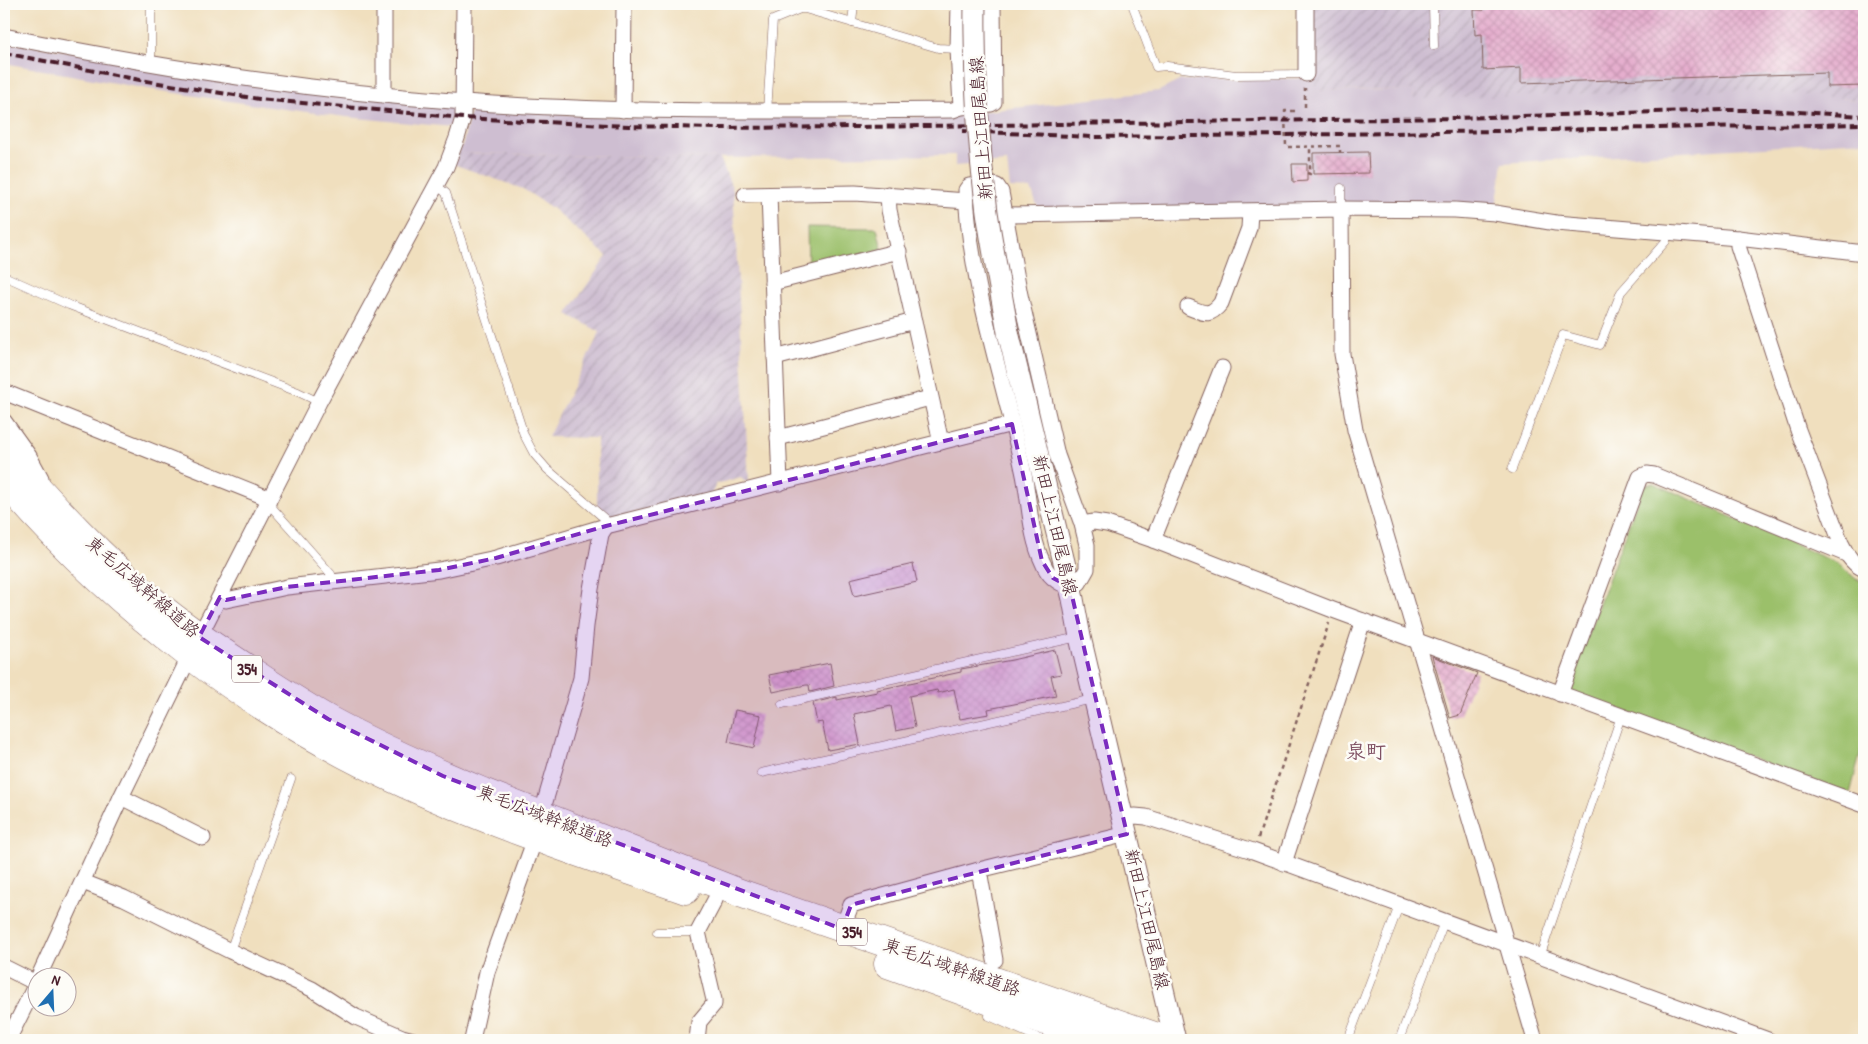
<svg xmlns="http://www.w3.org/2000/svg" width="1868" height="1044" viewBox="0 0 1868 1044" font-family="'Patrick Hand','Klee One',sans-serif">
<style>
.industrial{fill:url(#industrial-furrows)}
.railway{fill:#cebed1}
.green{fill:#9bc06b;stroke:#72704b}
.building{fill:url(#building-cross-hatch)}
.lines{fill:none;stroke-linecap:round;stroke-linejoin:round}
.lane-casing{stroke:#84625e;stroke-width:9}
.street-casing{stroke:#84625e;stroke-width:17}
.secondary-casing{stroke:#84625e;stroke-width:23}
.highway-casing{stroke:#84625e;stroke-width:29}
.path{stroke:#84625e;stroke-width:2.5;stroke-dasharray:4 4;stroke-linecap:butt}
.lane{stroke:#fff;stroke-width:8}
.street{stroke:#fff;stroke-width:15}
.secondary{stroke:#fff;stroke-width:21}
.highway{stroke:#fff;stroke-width:28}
.rail{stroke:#4a1f2b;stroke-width:4;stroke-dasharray:8 4;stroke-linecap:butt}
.secondary-bridge-casing{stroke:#84625e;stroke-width:23;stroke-linecap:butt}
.secondary-bridge{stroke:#fff;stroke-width:21}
.marked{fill:#7b2cbf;fill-opacity:0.2;stroke:#7b2cbf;stroke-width:4;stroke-dasharray:10 6;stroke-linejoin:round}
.labels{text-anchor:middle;stroke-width:5;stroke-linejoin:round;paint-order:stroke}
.shield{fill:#fdfcf7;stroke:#806168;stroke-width:1}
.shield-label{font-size:16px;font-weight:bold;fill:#4a1f2b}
.street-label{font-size:18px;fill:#4a1f2b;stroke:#fdfcf7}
.quarter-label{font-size:20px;font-weight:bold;fill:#805164;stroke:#fdfcf7}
</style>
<defs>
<pattern id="industrial-furrows" width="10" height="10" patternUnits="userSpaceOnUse" patternTransform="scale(1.25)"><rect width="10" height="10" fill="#cebed1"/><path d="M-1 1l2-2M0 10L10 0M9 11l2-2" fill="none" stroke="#b2a3b4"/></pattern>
<pattern id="building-cross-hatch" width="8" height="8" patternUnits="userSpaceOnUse" patternTransform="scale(1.25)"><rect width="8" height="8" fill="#e5aece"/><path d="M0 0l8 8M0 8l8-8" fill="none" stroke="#c695b1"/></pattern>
</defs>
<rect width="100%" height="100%" fill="#fdfcf7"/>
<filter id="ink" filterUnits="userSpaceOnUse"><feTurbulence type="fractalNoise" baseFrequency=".02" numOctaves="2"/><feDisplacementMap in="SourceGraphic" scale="10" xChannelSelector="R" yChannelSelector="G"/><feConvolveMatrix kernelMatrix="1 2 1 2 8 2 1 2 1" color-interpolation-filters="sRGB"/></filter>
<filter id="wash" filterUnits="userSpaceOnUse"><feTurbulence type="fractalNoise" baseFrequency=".0096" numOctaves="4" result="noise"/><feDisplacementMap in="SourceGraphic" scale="20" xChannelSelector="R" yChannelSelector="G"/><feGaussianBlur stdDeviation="1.12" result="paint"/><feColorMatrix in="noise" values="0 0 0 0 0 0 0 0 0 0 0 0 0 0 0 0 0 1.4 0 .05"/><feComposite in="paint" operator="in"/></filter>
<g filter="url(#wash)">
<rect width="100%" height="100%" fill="#f0dfbe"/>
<g class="industrial">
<path d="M1312 4H1864V102L1841 98 1414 99 1413 90 1315 91Z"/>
<path d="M458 153 720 158 733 190 749 482 747 483 741 477 716 484 711 495 612 518 597 505V438L548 437 600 332 567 314 607 256 552 208 523 189 453 164Z"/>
</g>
<g class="railway">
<path d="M4 42 455 107 457 110 456 125 452 127 346 117 270 107 148 89 4 63Z"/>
<path d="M1315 78V91L1413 90 1414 99 1739 90 1841 98 1864 102V141L1503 163 1496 207 1038 208 1031 189 1010 188 1007 162 955 166V155L720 158 458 153 463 143 471 108 627 118 937 117 1159 91 1181 80Z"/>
</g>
<g class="green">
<path d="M807 227 877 228 882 249 808 268Z"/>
<path d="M1653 483 1837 563 1856 579 1864 582V739L1850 794 1567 690 1643 486Z"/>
</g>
<g id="blocks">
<g class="building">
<path d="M1484 4H1864V86L1827 87V73L1521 83V68L1483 70 1482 34 1475 35 1474 10H1484Z"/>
<path d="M1368 152 1369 173 1313 174V153Z"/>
<path d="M1292 164H1307V181L1293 182Z"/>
<path d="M913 564 917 582 854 596 850 579Z"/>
<path d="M1055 650 1061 674 1051 676 1056 696 988 709 989 714 960 719 954 689 938 693 937 690 909 696 915 727 896 731 891 706 854 714 860 744 828 750 822 722 817 723 813 703 837 697V700L877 692V690L961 672V669L1012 660Z"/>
<path d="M1432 656 1477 673 1460 715 1450 718Z"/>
<path d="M830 663 834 686 810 692 809 685H806L773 692 769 675Z"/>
<path d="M735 710 761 715 754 748 728 742Z"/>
</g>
</g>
</g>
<g filter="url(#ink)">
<use href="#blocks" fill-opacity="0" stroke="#84625e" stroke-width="1"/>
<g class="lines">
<defs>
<g id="lane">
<path d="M151 4V64"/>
<path d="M1132 4 1156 67 1167 66 1236 75 1306 74"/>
<path d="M1433 4 1434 46"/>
<path d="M852 23 854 4"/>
<path d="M767 112 773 20 800 9H805L938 48 958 49"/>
<path d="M436 185 446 193 524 435 534 454 547 469 605 519 606 526"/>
<path d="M1341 188V209"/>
<path d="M4 276 69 305 298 392 319 402"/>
<path d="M1512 469 1563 335 1600 345 1621 292 1666 241 1667 232"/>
<path d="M268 503 331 574 334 582"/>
<path d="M782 704 1078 637"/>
<path d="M761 773 1093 699"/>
<path d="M657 932H698"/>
<path d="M230 951 291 779"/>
<path d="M1540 957 1621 716"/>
<path d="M991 1006 989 1016 1043 1040"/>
<path d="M1348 1040 1399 906"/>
<path d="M1399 1040 1444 922"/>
</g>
<g id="street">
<path d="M959 4 958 49 961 107"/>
<path d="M4 36C156 67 309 91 464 102 627 114 790 111 953 110L961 107 991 104 994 102 993 4"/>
<path d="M1306 74V4"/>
<path d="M384 95V4"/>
<path d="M623 110 624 4"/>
<path d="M991 184 997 186 1001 192 1020 295 1057 455 1082 524 1087 545V569L1079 583 1070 587C1057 583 1048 576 1043 563 1029 534 1030 500 1023 470 1004 380 969 282 966 190L969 186Z"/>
<path d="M888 194 889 210 941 442"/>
<path d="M745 195 855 193 967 201"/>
<path d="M769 195 780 483"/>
<path d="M1341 209 1342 354 1355 430 1535 1040"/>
<path d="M1006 215 1341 209 1455 210 1495 213 1556 223 1738 238 1864 253"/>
<path d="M1738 238V246L1798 430 1841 543C1846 554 1853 565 1864 569"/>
<path d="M772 283 899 251"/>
<path d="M1188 307C1204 313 1209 318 1221 303L1249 228 1250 212"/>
<path d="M775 358 914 321"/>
<path d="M4 392 263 496 268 503"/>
<path d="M4 421 29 456 41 478"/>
<path d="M778 438 930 398"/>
<path d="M1082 524 1094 522 1107 524 1153 540 1333 610 1864 805"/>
<path d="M1153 540 1222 368"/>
<path d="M220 597 226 600 287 587 439 570 496 558 606 526 1012 424"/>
<path d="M1560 694 1640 477 1647 474 1654 475 1846 554"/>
<path d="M121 797 203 838"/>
<path d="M1123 817 1135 816 1146 817 1253 851 1768 1040"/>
<path d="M1284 863 1363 621"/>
<path d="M979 870 995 960"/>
<path d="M83 882 124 898 230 951 312 989 356 1017 402 1037 413 1040"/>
<path d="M842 929 851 905 858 903 979 870 1127 834"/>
<path d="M4 967 36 983"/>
<path d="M39 976 121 797 199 637 319 402 446 167 457 138 463 118 464 4"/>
<path d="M8 1040 38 980"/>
<path d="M472 1040 487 972 531 850 581 678 586 626 591 589 601 534 606 526"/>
<path d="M697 1040 699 1022 714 1004V1000L698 932 715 900"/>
</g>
<path id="secondary" d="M1008 332 1073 599 1080 637 1175 1040"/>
<g id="highway">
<path d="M4 450C52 505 102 559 159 606 182 625 207 642 233 659 264 680 296 701 329 720 378 747 431 770 483 792L740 893 1166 1040"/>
<path d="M4 480C114 608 251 714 405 784 496 826 591 857 686 890"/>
<path d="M888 964 1098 1040"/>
</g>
</defs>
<use href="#lane" class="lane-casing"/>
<use href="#street" class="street-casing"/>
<use href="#secondary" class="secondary-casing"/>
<use href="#highway" class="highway-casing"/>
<g class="path">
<path d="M1305 107V88"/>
<path d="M1295 111H1285L1286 147 1340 146V152"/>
<path d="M1307 173 1310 174V146"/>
<path d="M1258 838 1329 623"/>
</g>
<use href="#lane" class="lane"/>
<use href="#street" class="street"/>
<use href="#secondary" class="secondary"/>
<use href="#highway" class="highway"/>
<g class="rail">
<path d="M4 53 140 80 259 99 463 118 628 126 719 128 858 127 1456 118 1725 110H1767L1864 116"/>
<path d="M963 131 1091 137 1286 135 1864 124"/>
</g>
<defs>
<path id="secondary-bridge" d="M975 4C974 74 978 143 987 212 993 252 1001 292 1008 332"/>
</defs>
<use href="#secondary-bridge" class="secondary-bridge-casing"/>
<use href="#secondary-bridge" class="secondary-bridge"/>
</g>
</g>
<path class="marked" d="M1012 424 1042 561 1053 578 1070 587 1127 834 858 903 851 905 842 929 443 776 328 719 199 637 220 597 226 600 287 587 439 570 496 558 606 526Z"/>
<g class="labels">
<g class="shield">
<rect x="232" y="655.5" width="30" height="27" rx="4"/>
<rect x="837" y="918.5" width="30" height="27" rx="4"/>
</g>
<g class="shield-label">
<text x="247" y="675">354</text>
<text x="852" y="938">354</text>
</g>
<g class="street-label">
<text transform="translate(981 128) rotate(-94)" y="6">新田上江田尾島線</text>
<text transform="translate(1055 525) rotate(77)" y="6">新田上江田尾島線</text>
<text transform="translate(143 587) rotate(41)" y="6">東毛広域幹線道路</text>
<text transform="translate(545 816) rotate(21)" y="6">東毛広域幹線道路</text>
<text transform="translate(1147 919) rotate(77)" y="6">新田上江田尾島線</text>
<text transform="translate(952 967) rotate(19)" y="6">東毛広域幹線道路</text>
</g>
<g class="quarter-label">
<text x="1366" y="758">泉町</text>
</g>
</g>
<rect width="1868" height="1044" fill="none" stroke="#fdfcf7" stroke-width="20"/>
<g transform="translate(52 992) rotate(19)"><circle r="24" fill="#fdfcf7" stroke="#b5a4a5"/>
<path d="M0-4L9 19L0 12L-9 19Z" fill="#1f6fb2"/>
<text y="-8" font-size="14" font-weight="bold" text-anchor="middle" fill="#4a1f2b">N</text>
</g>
</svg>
